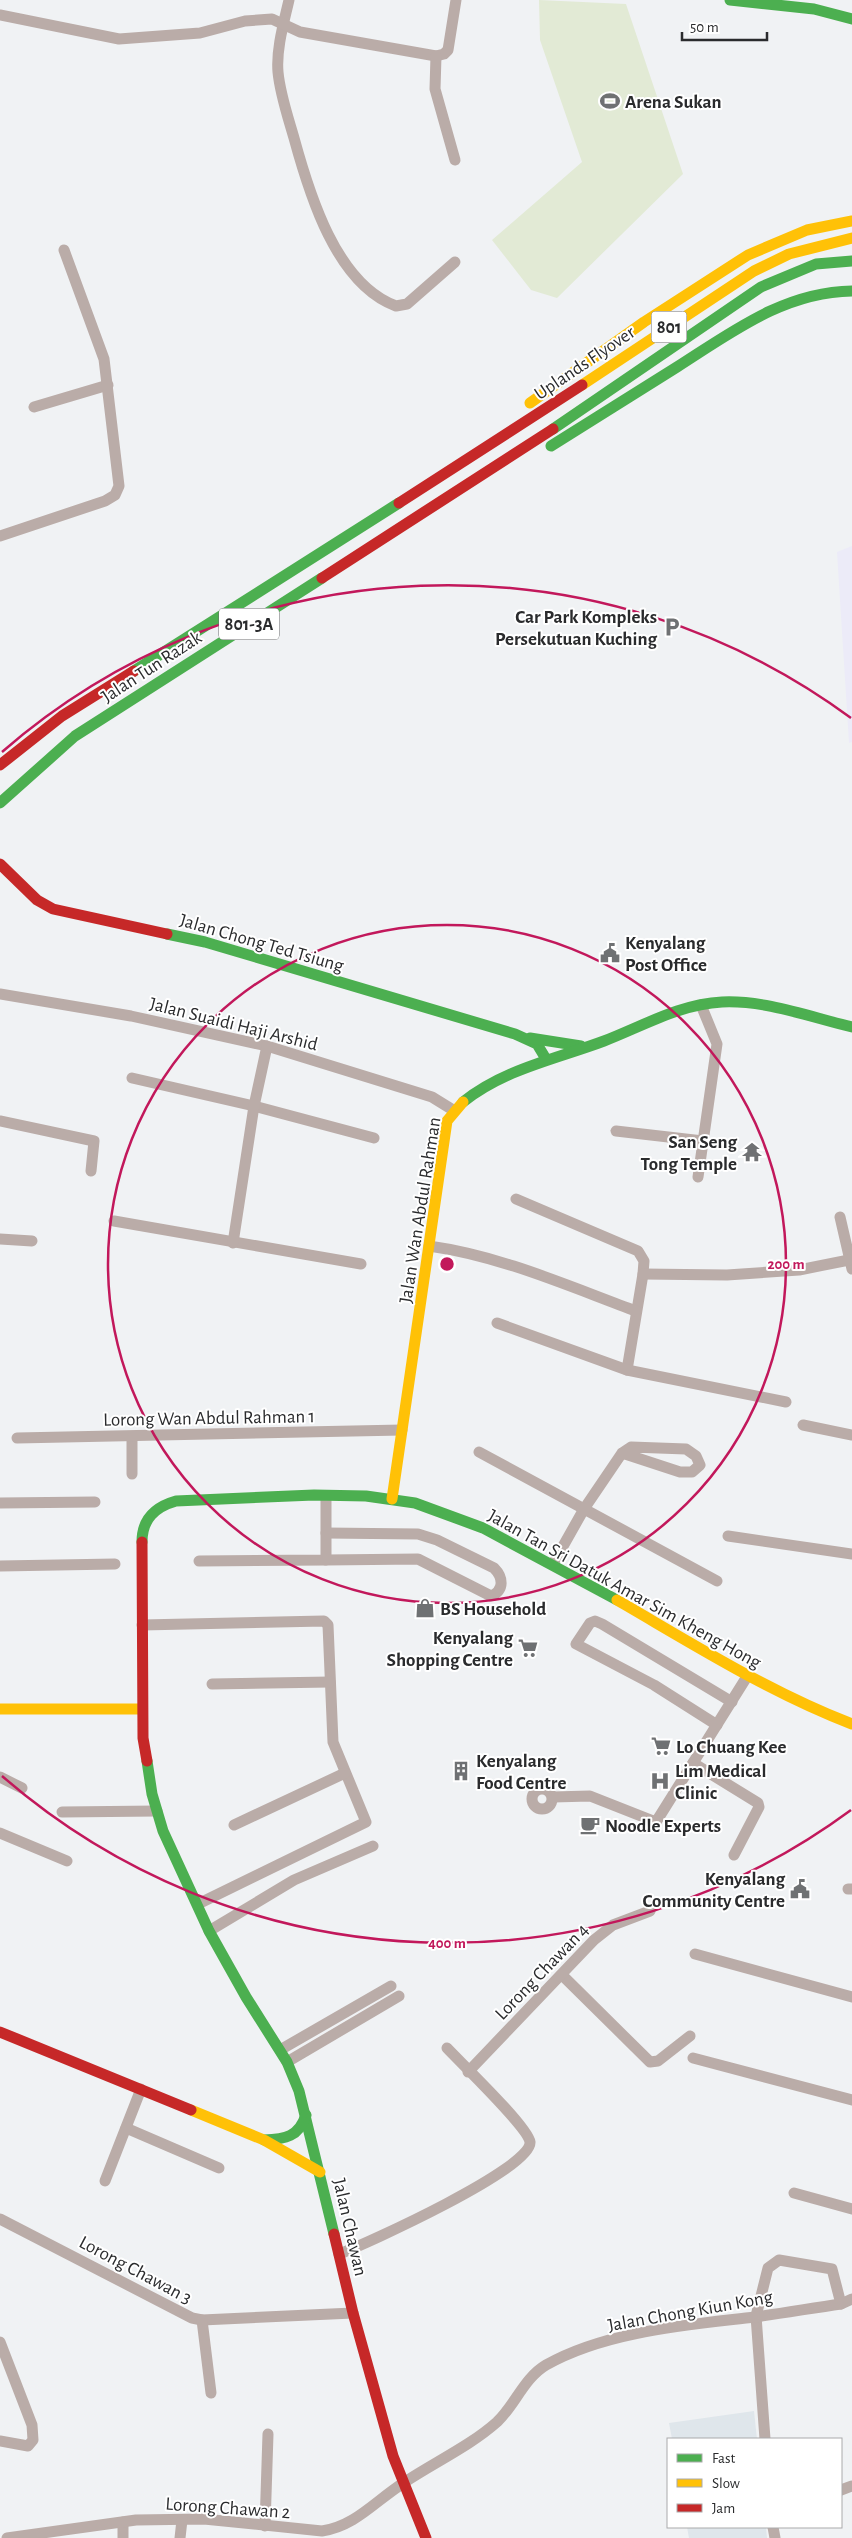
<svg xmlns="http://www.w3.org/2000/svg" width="852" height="2538" viewBox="0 0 852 2538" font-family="'Alegreya Sans',sans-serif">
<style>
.commercial{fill:#ecebf8}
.built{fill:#dfe6eb}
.grass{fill:#e2ead5}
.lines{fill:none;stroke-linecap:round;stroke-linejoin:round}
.street{stroke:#baaca8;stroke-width:11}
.fast{stroke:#4caf50;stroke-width:11}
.slow{stroke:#ffc107;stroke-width:11}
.jam{stroke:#c62828;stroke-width:11}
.ring{fill:none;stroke:#c2185b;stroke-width:2.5}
.labels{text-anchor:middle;stroke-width:4;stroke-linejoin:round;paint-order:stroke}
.shield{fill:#fff;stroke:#6a6b6c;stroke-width:1}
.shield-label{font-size:18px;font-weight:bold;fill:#2a2b2d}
.poi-label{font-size:19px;font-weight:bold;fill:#2a2b2d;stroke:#fff;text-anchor:start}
.street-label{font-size:19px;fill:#2a2b2d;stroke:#fff}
.centre{fill:#c2185b;stroke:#fff;stroke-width:2.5}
.ring-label{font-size:15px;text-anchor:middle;font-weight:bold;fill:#c2185b;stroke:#fff;stroke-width:4;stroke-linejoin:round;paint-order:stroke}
</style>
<rect width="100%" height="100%" fill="#f0f2f4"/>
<path class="commercial" d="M852 546V742L849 743 837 552Z"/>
<g class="built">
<path d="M754 2411 757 2439H672L669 2423Z"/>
<path d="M687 2527H766L767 2538H689Z"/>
</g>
<path class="grass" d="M539 0 626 4 683 174 557 298 531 290 492 240 582 162 540 40Z"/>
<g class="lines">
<g class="street">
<path d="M289 0C284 22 276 49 278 72 280 94 288 117 294 138 309 193 336 284 396 306L407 304 455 262"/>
<path d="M0 15 119 39 200 33 245 21 272 19 300 32 436 56 444 54 448 50 456 0"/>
<path d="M436 56 435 89 455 160"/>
<path d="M34 407 108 385"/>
<path d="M0 536 105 501 115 495 119 486 104 359 64 250"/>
<path d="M0 994 131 1016 267 1046 432 1097 453 1110"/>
<path d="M132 1078 254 1106 374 1138"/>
<path d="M0 1121 94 1141 91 1171"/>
<path d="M616 1131 703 1141"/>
<path d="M698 1177 717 1044 701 1005"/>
<path d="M516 1199 638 1251 644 1261 643 1274 627 1370"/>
<path d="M840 1217 852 1269"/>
<path d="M114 1221 361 1264"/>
<path d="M0 1239 32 1241"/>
<path d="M233 1243 254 1106 267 1046"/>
<path d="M429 1246C501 1256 568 1286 636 1311"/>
<path d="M643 1274 727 1275 799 1270 849 1260"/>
<path d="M497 1323 627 1370 786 1402"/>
<path d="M803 1425 852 1435"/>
<path d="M132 1437V1474"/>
<path d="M17 1438 402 1430"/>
<path d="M479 1452 717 1581"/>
<path d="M0 1503 95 1502"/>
<path d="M728 1536 852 1554"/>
<path d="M326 1560 418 1559 491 1596C505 1590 503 1577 494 1568L437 1540 418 1534 326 1533"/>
<path d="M199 1561 326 1560V1496"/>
<path d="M553 1564 584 1509 622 1453 631 1447 686 1449 696 1456 700 1465 692 1472H680L622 1453"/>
<path d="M0 1566 115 1564"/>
<path d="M142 1625 324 1621 328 1625 333 1742 366 1822 198 1904"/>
<path d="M212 1684 330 1682"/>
<path d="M717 1725 654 1685 576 1644 590 1623 595 1621 602 1624 732 1702"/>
<path d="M693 1763 758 1803 759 1807 734 1855"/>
<path d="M0 1777 22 1788"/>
<circle cx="542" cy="1799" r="10"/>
<path d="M553 1797 590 1796 656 1822 748 1675"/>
<path d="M62 1812 157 1811"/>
<path d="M234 1825 345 1773"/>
<path d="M0 1833 67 1861"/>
<path d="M848 1889H852"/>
<path d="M209 1931 294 1880 373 1846"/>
<path d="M695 1954 852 1997"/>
<path d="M562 1975 650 2062 658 2061 690 2036"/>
<path d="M280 2050 391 1986"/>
<path d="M693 2058 852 2100"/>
<path d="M287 2062 399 1996"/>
<path d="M468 2072 594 1940 613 1925 650 1911"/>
<path d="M126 2128 219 2168"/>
<path d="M105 2181 141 2089"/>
<path d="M794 2193 852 2209"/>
<path d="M0 2219 192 2318 202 2320 353 2313"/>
<path d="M339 2254C366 2244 533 2168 530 2142 528 2127 462 2064 447 2048"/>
<path d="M202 2320 211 2393"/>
<path d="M0 2342 32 2425 33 2440 28 2446 0 2441"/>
<path d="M765 2439 756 2316 768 2268 779 2260 832 2269 841 2304"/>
<path d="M841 2490 852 2486"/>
<path d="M123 2522V2538"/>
<path d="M265 2526 268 2434"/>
<path d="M773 2527 775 2538"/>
<path d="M7 2538 136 2520 204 2519 322 2531C356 2526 376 2500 405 2482 435 2462 470 2446 497 2422 515 2405 524 2378 546 2365 606 2331 688 2325 755 2317 784 2313 813 2308 841 2304L852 2299"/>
<path d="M180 2538 182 2520"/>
</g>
<g class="fast">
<path d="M730 0 814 9 852 19"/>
<path d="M553 429 761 287 816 264 852 261"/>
<path d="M551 446C593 420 635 393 677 367 732 332 784 292 852 291"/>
<path d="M134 671 399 503"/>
<path d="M0 803 75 736 322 578"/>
<path d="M167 934 205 942 515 1034 537 1044 546 1059"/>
<path d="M530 1038 581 1046"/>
<path d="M463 1102C504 1069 556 1059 604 1041 643 1026 680 1004 722 1002 766 1000 810 1017 852 1027"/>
<path d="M142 1542C142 1519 155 1507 176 1501L314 1495 366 1496 415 1503 483 1528 617 1600"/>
<path d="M147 1761 152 1794 163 1831 209 1931 246 1997 287 2062 299 2091 334 2234"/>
<path d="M264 2140C285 2139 299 2137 306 2115"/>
</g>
<g class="slow">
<path d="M582 385 754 271 789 254 852 238"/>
<path d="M530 403 644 322 748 255 807 230 852 221"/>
<path d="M392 1499 447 1121 463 1102"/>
<path d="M617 1600C693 1644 769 1692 852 1724"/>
<path d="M0 1709H142"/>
<path d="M191 2110 264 2140 320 2172"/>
</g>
<g class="jam">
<path d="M399 503 582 385"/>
<path d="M322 578 553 429"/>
<path d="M0 765 62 716 134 671"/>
<path d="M0 864 37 900 53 909 167 934"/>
<path d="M142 1542 143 1738 147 1761"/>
<path d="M0 2032 191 2110"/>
<path d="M334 2234 353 2313 393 2456 426 2538"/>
</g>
</g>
<g class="ring">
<circle cx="447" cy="1264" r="339"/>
<path d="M851 1810A679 679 0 0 1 2 1776M2 752A679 679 0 0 1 851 718"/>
</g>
<defs>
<symbol id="stadium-bare" viewBox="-9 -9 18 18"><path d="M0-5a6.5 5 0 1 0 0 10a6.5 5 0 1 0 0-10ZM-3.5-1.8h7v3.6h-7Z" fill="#6f7173" stroke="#fff" stroke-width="2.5" paint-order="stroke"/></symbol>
<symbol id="parking-bare" viewBox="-9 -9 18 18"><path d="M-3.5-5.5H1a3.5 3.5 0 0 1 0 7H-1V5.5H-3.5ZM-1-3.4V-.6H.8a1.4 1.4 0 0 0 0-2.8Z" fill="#6f7173" stroke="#fff" stroke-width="2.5" paint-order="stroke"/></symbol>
<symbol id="civic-bare" viewBox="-9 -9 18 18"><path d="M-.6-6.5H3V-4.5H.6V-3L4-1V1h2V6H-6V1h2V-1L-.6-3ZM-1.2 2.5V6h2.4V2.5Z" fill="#6f7173" stroke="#fff" stroke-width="2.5" paint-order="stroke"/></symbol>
<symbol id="temple-bare" viewBox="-9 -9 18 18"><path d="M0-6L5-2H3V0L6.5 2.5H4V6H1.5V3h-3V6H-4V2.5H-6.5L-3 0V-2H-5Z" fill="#6f7173" stroke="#fff" stroke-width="2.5" paint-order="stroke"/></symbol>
<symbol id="shop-bare" viewBox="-9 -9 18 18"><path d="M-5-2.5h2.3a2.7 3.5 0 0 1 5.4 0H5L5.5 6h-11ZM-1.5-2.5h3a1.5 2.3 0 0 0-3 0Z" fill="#6f7173" stroke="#fff" stroke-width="2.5" paint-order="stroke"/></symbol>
<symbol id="supermarket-bare" viewBox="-9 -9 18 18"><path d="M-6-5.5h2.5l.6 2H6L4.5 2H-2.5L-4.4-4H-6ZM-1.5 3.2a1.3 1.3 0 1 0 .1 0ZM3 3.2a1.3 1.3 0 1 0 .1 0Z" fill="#6f7173" stroke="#fff" stroke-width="2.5" paint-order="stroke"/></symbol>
<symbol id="building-bare" viewBox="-9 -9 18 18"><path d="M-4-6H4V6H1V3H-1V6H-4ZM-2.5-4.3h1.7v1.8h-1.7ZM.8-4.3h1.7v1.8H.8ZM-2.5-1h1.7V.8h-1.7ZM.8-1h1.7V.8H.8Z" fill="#6f7173" stroke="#fff" stroke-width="2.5" paint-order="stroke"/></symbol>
<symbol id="hospital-bare" viewBox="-9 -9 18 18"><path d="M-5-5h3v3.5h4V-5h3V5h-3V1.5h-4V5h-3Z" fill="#6f7173" stroke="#fff" stroke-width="2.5" paint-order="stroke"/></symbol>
<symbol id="cafe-bare" viewBox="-9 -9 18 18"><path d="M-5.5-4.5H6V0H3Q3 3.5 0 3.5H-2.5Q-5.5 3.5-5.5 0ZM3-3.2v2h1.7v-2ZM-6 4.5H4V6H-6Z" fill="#6f7173" stroke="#fff" stroke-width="2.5" paint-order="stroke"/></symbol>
</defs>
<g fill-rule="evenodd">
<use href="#stadium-bare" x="596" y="87" width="28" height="28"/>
<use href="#parking-bare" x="658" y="613" width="28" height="28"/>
<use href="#civic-bare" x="596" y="939" width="28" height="28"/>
<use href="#temple-bare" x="738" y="1138" width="28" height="28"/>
<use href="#shop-bare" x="411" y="1594" width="28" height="28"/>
<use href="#supermarket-bare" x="514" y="1634" width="28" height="28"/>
<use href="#supermarket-bare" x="647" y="1732" width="28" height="28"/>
<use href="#building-bare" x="447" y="1757" width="28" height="28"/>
<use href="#hospital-bare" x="646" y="1767" width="28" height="28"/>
<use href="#cafe-bare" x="576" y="1811" width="28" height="28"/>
<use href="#civic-bare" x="786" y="1875" width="28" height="28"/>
</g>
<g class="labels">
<g class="shield">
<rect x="651.5" y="311.5" width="35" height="31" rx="4"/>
<rect x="219" y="608.5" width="60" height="31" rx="4"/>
</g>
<g class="shield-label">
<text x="669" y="333">801</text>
<text x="249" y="630">801-3A</text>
</g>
<g class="poi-label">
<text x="625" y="108">Arena Sukan</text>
<text x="657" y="623" text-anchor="end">Car Park Kompleks<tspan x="657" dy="22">Persekutuan Kuching</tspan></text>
<text x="625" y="949">Kenyalang<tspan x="625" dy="22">Post Office</tspan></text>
<text x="737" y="1148" text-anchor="end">San Seng<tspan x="737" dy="22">Tong Temple</tspan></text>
<text x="440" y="1615">BS Household</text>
<text x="513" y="1644" text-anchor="end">Kenyalang<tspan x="513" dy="22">Shopping Centre</tspan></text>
<text x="676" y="1753">Lo Chuang Kee</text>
<text x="476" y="1767">Kenyalang<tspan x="476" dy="22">Food Centre</tspan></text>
<text x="675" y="1777">Lim Medical<tspan x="675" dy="22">Clinic</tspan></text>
<text x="605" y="1832">Noodle Experts</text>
<text x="785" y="1885" text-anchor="end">Kenyalang<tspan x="785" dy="22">Community Centre</tspan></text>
</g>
<g class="street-label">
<text transform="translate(584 362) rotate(-34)" y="7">Uplands Flyover</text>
<text transform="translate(151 666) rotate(-33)" y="7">Jalan Tun Razak</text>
<text transform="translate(262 942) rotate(16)" y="7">Jalan Chong Ted Tsiung</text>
<text transform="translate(234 1023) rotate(14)" y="7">Jalan Suaidi Haji Arshid</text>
<text transform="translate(419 1210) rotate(-81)" y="7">Jalan Wan Abdul Rahman</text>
<text transform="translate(209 1417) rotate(-1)" y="7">Lorong Wan Abdul Rahman 1</text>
<text transform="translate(625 1588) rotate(29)" y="7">Jalan Tan Sri Datuk Amar Sim Kheng Hong</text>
<text transform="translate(541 1971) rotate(-46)" y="7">Lorong Chawan 4</text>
<text transform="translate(351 2227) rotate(77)" y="7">Jalan Chawan</text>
<text transform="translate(136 2269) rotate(28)" y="7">Lorong Chawan 3</text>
<text transform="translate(690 2310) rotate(-10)" y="7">Jalan Chong Kiun Kong</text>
<text transform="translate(228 2507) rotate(4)" y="7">Lorong Chawan 2</text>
</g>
</g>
<circle cx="447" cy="1264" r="8" class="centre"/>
<g class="ring-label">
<text x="786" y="1269">200 m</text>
<text x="447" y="1948">400 m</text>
</g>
<rect x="667" y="2438" width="175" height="90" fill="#ffffff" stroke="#aaaaab"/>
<rect x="677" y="2454" width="25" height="8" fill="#4caf50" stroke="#aaaaab"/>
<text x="712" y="2463" font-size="15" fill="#2a2b2d">Fast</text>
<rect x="677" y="2479" width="25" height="8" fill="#ffc107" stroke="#aaaaab"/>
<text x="712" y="2488" font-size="15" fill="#2a2b2d">Slow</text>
<rect x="677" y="2504" width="25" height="8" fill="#c62828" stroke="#aaaaab"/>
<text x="712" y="2513" font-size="15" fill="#2a2b2d">Jam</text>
<path d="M682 32v8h85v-8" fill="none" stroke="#2a2b2d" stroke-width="2.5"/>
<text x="690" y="32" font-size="15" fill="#2a2b2d" stroke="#ffffff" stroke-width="4" paint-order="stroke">50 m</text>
</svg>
